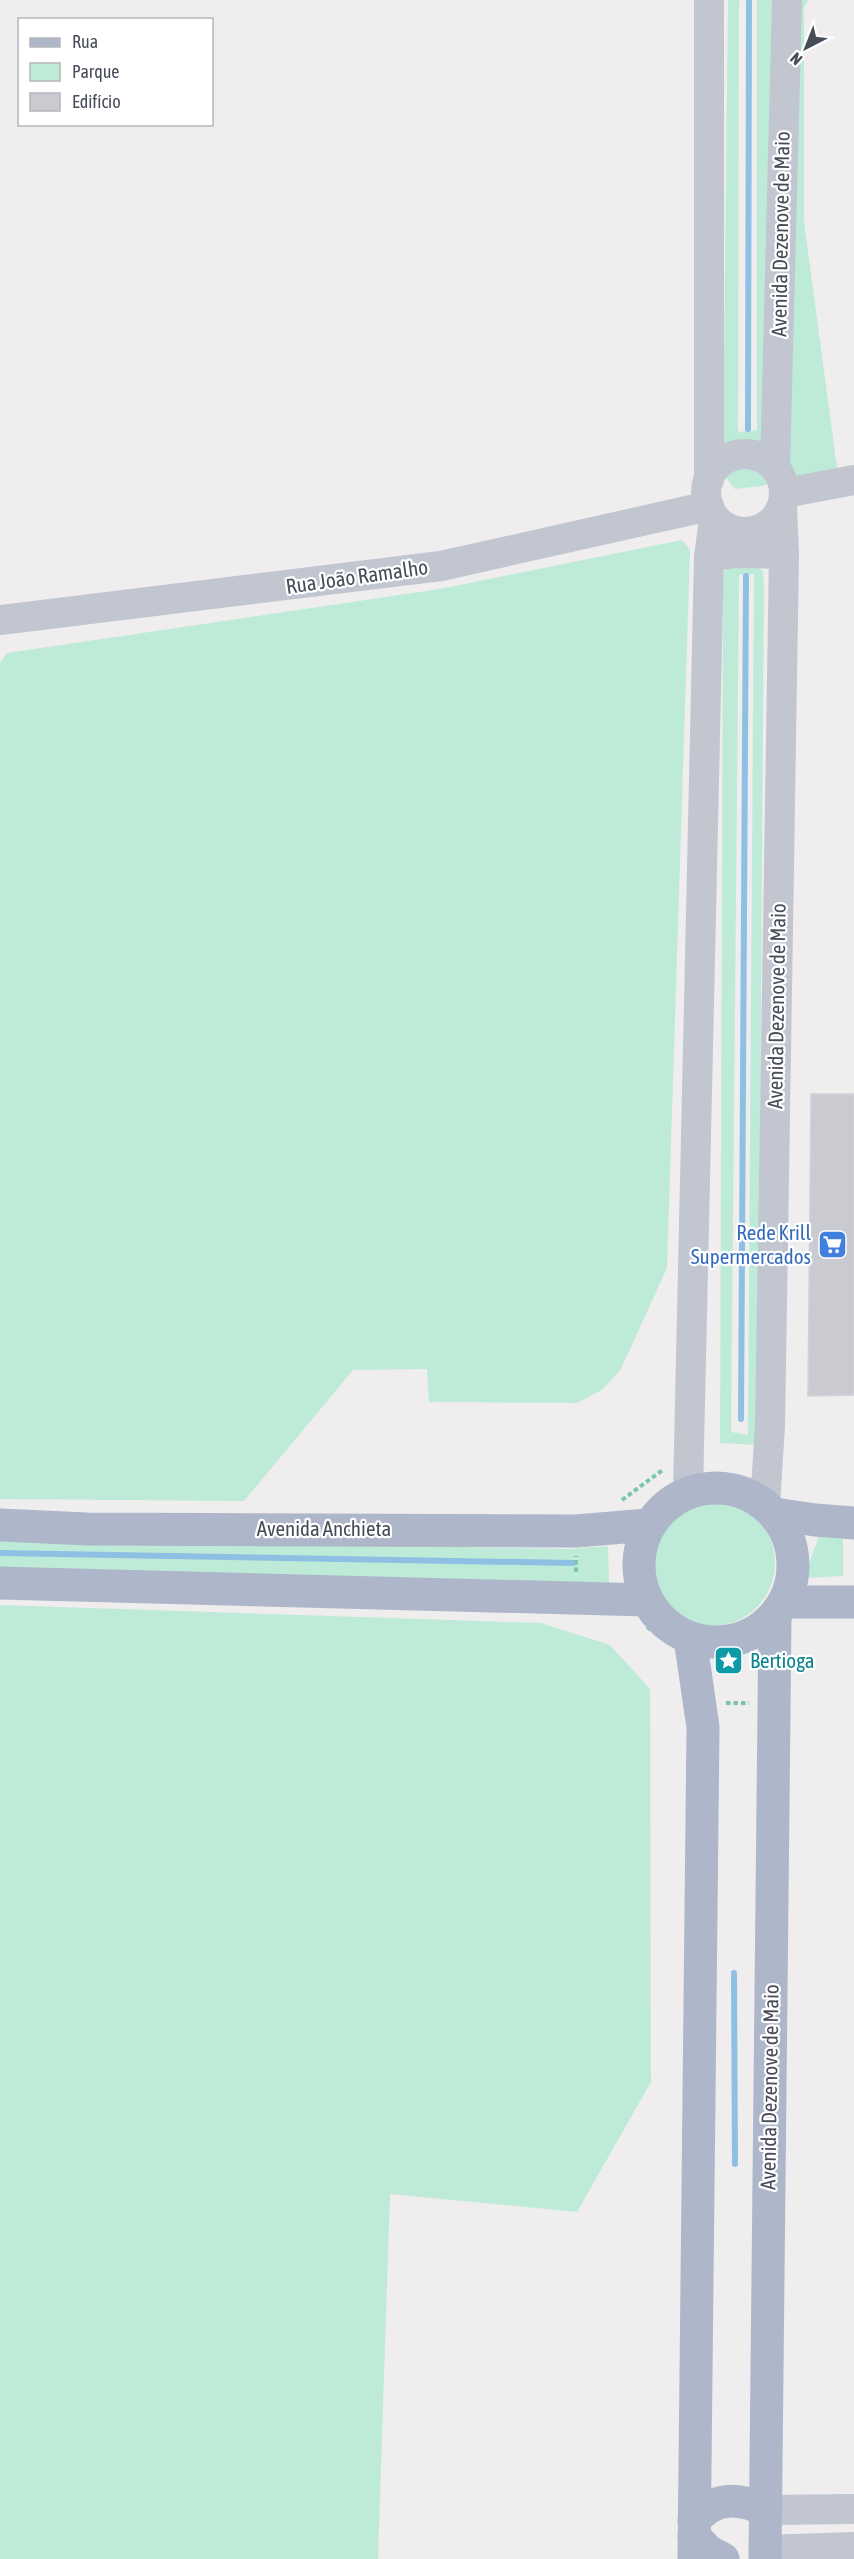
<svg xmlns="http://www.w3.org/2000/svg" width="854" height="2559" viewBox="0 0 854 2559" font-family="'Asap Condensed',sans-serif">
<style>
.green{fill:#beebd8;fill-rule:evenodd}
.lines{fill:none;stroke-linecap:round;stroke-linejoin:round}
.stream{stroke:#8ec0e4;stroke-width:6}
.building{fill:#cacbd1;stroke:#d1d2d8;stroke-width:1.5}
.path{stroke:#78c6b0;stroke-width:4;stroke-dasharray:4.5 3;stroke-linecap:butt}
.minor{stroke:#c1c6d1;stroke-width:30}
.major{stroke:#aeb6ca;stroke-width:33}
.labels{text-anchor:middle;stroke-width:4.5;stroke-linejoin:round;paint-order:stroke}
.street-label{font-size:21px;fill:#474c59;stroke:#fff}
.shop-label{font-size:21px;fill:#366cbe;stroke:#fff;text-anchor:end}
.culture-label{font-size:21px;fill:#0d838f;stroke:#fff;text-anchor:start}
</style>
<rect width="100%" height="100%" fill="#efeded"/>
<g class="green">
<path d="M728 0H739L738 432 757 430V0H808L804 8V222L837 468 761 486 735 489 727 479 723 456Z"/>
<path d="M682 540 690 550 667 1268 621 1369 602 1390 577 1403 429 1402 427 1369 353 1370 244 1501 0 1499V663L7 653 440 589Z"/>
<path d="M732 564 755 566 763 571 764 586 758 1445 720 1443 723 589 724 572ZM754 574 748 1434V1435L731 1432 739 575Z"/>
<circle cx="712" cy="1563" r="63"/>
<path d="M843 1534V1576L804 1578 819 1536Z"/>
<path d="M0 1538 568 1549 608 1546 609 1583 0 1571Z"/>
<path d="M0 1605 541 1623 610 1645 650 1689 651 2082 577 2212 390 2194 378 2559H0Z"/>
</g>
<g class="lines">
<g class="stream">
<path d="M748 429 749 0"/>
<path d="M741 1419 746 576"/>
<path d="M0 1553 573 1563"/>
<path d="M734 1973 735 2164"/>
</g>
</g>
<path class="building" d="M811 1094H854V1395L808 1396Z"/>
<g class="lines">
<g class="path">
<path d="M622 1500 664 1469"/>
<path d="M576 1572V1556"/>
<path d="M647 1627 665 1640"/>
<path d="M726 1703H749"/>
</g>
<g class="minor">
<circle cx="745" cy="493" r="39"/>
<path d="M775 468 787 0"/>
<path d="M709 480V0"/>
<path d="M785 493 854 480"/>
<path d="M709 557 736 553 784 554"/>
<path d="M0 620 441 566 709 506"/>
<path d="M688 1492 709 557 714 519"/>
<path d="M765 1504 770 1426 784 554 782 507"/>
<path d="M766 2510 854 2509"/>
<path d="M765 2550 854 2547"/>
</g>
<g class="major">
<circle cx="716" cy="1565" r="77"/>
<path d="M775 1514 815 1520 854 1523"/>
<path d="M0 1525 87 1529 576 1531 648 1525"/>
<path d="M0 1583 647 1600"/>
<path d="M784 1602H854"/>
<path d="M690 1638 703 1727 694 2559"/>
<path d="M694 2521C714 2496 738 2497 766 2510"/>
<path d="M694 2536 708 2551 723 2559"/>
<path d="M765 2559 775 1616"/>
</g>
</g>
<defs>
<symbol id="supermarket-square" viewBox="-11 -11 22 22"><rect x="-9" y="-9" width="18" height="18" rx="4" fill="#3f7fe0" stroke="#fff"/><path d="M-6-5.5h2.5l.6 2H6L4.5 2H-2.5L-4.4-4H-6ZM-1.5 3.2a1.3 1.3 0 1 0 .1 0ZM3 3.2a1.3 1.3 0 1 0 .1 0Z" fill="#fff"/></symbol>
<symbol id="sight-square" viewBox="-11 -11 22 22"><rect x="-9" y="-9" width="18" height="18" rx="4" fill="#0f9aa8" stroke="#fff"/><path d="M0-6L1.8-2.2L6-1.7L2.9 1.2L3.7 5.4L0 3.3L-3.7 5.4L-2.9 1.2L-6-1.7L-1.8-2.2Z" fill="#fff"/></symbol>
</defs>
<g fill-rule="evenodd">
<use href="#supermarket-square" x="816" y="1228" width="33" height="33"/>
<use href="#sight-square" x="712" y="1644" width="33" height="33"/>
</g>
<g class="labels">
<g class="street-label">
<text transform="translate(781 234) rotate(-89)" y="7">Avenida Dezenove de Maio</text>
<text transform="translate(357 577) rotate(-8)" y="7">Rua João Ramalho</text>
<text transform="translate(777 1006) rotate(-89)" y="7">Avenida Dezenove de Maio</text>
<text x="324" y="1536">Avenida Anchieta</text>
<text transform="translate(770 2087) rotate(-89)" y="7">Avenida Dezenove de Maio</text>
</g>
<g class="shop-label">
<text x="811" y="1240">Rede Krill<tspan x="811" dy="24">Supermercados</tspan></text>
</g>
<g class="culture-label">
<text x="750" y="1668">Bertioga</text>
</g>
</g>
<rect x="18" y="18" width="195" height="108" fill="#ffffff" stroke="#b5b7bd" stroke-width="1.5"/>
<rect x="30" y="38" width="30" height="9" fill="#aeb6ca" stroke="#b5b7bd" stroke-width="1.5"/>
<text x="72" y="48" font-size="18" fill="#474c59">Rua</text>
<rect x="30" y="63" width="30" height="18" fill="#beebd8" stroke="#b5b7bd" stroke-width="1.5"/>
<text x="72" y="78" font-size="18" fill="#474c59">Parque</text>
<rect x="30" y="93" width="30" height="18" fill="#cacbd1" stroke="#b5b7bd" stroke-width="1.5"/>
<text x="72" y="108" font-size="18" fill="#474c59">Edifício</text>
<g transform="translate(806 48) rotate(222)" stroke="#ffffff" stroke-width="4.5" paint-order="stroke">
<path d="M0-4.5L10 22L0 15L-10 22Z" fill="#474c59"/>
<text y="-9" font-size="16" font-weight="bold" text-anchor="middle" fill="#474c59">N</text>
</g>
</svg>
